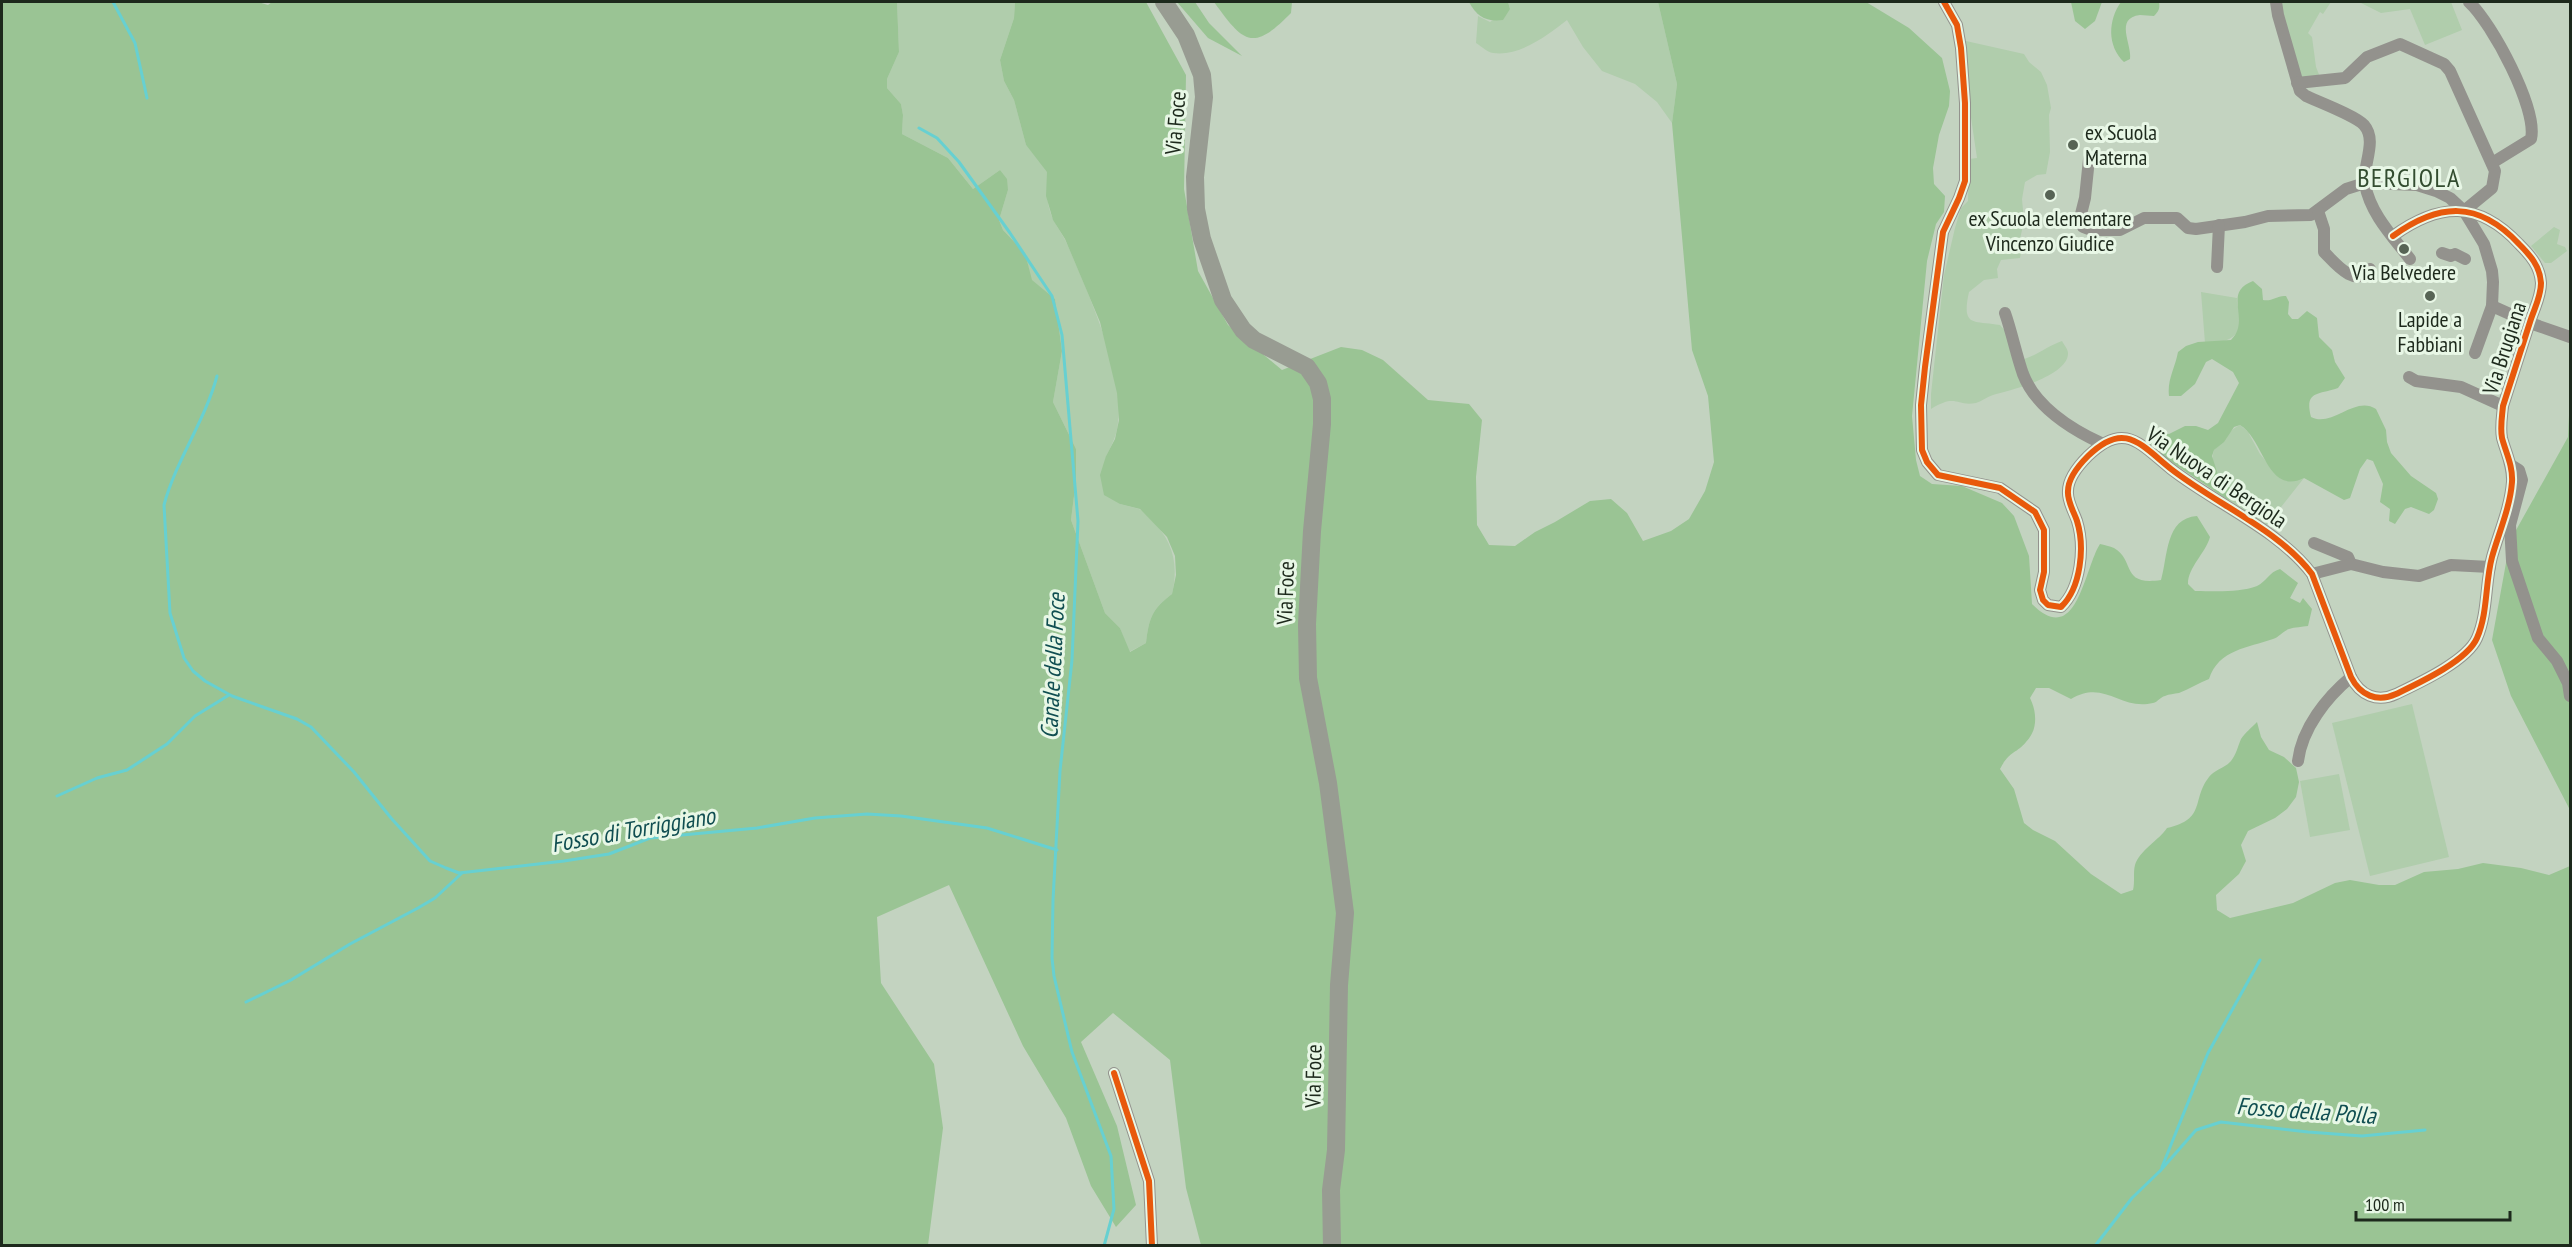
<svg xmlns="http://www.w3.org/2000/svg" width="2572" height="1247" viewBox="0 0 2572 1247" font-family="'PT Sans Narrow',sans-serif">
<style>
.green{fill:#b0cdac}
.forest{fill:#9ac494}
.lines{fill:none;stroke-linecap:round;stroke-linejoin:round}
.stream{stroke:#67d0d1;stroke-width:3}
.street{stroke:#93928d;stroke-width:12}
.secondary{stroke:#989c92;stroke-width:18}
.cycleway-casing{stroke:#e8f7e6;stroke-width:10}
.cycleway{stroke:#e8590c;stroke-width:6}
.poi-dot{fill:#576455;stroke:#e8f7e6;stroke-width:2}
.labels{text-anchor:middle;stroke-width:6;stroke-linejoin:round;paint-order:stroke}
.street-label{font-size:22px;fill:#1d291c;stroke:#e8f7e6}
.poi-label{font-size:22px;fill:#1d291c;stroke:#e8f7e6}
.water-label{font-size:24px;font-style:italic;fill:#104e51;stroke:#e8f7e6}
.quarter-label{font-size:26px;letter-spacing:1.5px;fill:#334d30;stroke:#e8f7e6}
</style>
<rect width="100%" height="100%" fill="#c3d3c0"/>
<g class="green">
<path d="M897 2H1015L1014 18 1000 60 1004 81 1014 100 1026 145 1048 172C1046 189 1046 205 1054 221 1059 230 1064 237 1068 246 1087 291 1125 373 1118 422 1117 435 1112 445 1106 456L1120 504C1126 506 1133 507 1139 509 1143 511 1146 515 1149 518 1173 539 1179 564 1172 594 1152 609 1149 618 1146 643L1129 652 1120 628 1105 613 1071 520 1076 480V449L1053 402 1062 351 1055 299 1031 280 1025 253 1003 230 999 220 1008 190 1000 170 973 189 948 158 902 134 903 115 901 104 887 88V79L899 52Z"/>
<path d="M1508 2H1658L1677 84 1672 123 1657 102 1635 84 1602 71 1583 47 1567 20C1548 35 1519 57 1493 53 1487 52 1481 46 1476 43L1478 16 1490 22 1510 9Z"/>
<path d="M2279 2H2331L2323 14 2320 12 2308 33 2312 37 2316 67 2320 77 2299 79Z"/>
<path d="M2359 2H2451L2462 30 2425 45 2410 9 2381 13Z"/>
<path d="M1966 41 2024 54 2029 62 2041 72 2047 85 2051 108 2049 115 2050 152 2046 174 2037 175 2025 182 2022 199 2024 221 2020 239 2022 248 2020 258 2001 260 1997 269 1998 278 1984 280 1969 292C1961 328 1974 320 2000 325L2007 333 2019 360C2032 359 2047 346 2062 341 2064 345 2068 349 2068 353 2069 376 2009 391 1993 395 1987 397 1982 401 1976 403 1956 407 1957 393 1931 409V394L1944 275 1955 228 1961 208 1968 201 1969 159 1977 158 1970 111Z"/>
<path d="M2554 227 2560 230 2557 244 2565 247 2567 251 2551 263H2545L2531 246Z"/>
<path d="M2201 292 2237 298C2236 305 2240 310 2240 318 2242 340 2222 343 2205 343Z"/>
<path d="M2240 425 2248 432 2260 454 2281 479 2304 478 2266 526 2228 500 2234 499 2233 488C2218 481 2209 466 2214 450 2224 442 2229 429 2240 425Z"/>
<path d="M2412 704 2449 857 2370 876 2332 723Z"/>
<path d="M2339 774 2350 830 2310 837 2300 781Z"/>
</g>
<g class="forest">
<path d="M2 2H258L268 5 272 2H897L899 52 887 79V88L901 104 903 115 902 134 948 158 973 189 1000 170 1007 179 1008 190 999 220 1003 230 1025 253 1032 280 1055 299 1062 351 1053 402 1076 449V480L1071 520 1105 613 1120 628 1130 652 1146 643C1149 618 1152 609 1172 594L1176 575 1175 556 1167 537 1140 509 1120 504 1104 495 1100 475 1106 456 1115 439 1119 420 1117 393 1100 322 1065 239 1053 220 1046 196 1047 172 1026 145 1014 100 1004 81 1000 60 1014 18 1015 2H1146L1186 75 1184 189 1198 271 1228 325 1282 370 1341 347 1362 350 1383 360 1428 400 1469 404 1482 420 1476 477 1477 525 1489 545 1515 546 1535 532 1555 522 1590 501 1611 499 1627 513 1643 541 1671 531 1689 519 1705 491 1714 462 1708 396 1692 350 1672 123 1677 84 1658 2H1866L1909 28 1942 58 1950 91 1949 106 1939 135 1933 168 1934 184 1945 196 1944 212 1936 224 1927 261 1912 416 1916 460 1920 476 1932 484 1962 486 2002 503 2014 516 2029 556 2032 604C2077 649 2084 569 2100 544 2104 545 2110 546 2114 548 2136 561 2120 586 2161 580 2168 557 2165 518 2197 516L2210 537C2205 554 2188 567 2188 584L2195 591C2214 591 2239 593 2257 586 2266 582 2269 572 2280 569L2298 583 2290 598 2300 603 2303 598 2312 609 2308 626C2302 627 2295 627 2289 629 2283 631 2279 637 2273 639 2248 648 2219 649 2209 679 2199 683 2189 689 2179 693 2174 694 2169 694 2165 696 2160 697 2158 702 2153 703 2120 711 2105 679 2071 699L2049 688H2036L2030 698C2037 712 2038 730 2026 742 2016 754 2009 751 2000 769L2014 789 2024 823 2033 830 2055 841 2091 874 2121 894 2133 890C2135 882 2133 872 2135 865 2139 851 2159 840 2167 828 2207 819 2191 800 2209 777 2214 770 2225 768 2231 761 2236 755 2238 746 2241 739 2245 733 2252 727 2257 722L2261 737 2269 750 2284 757 2296 768 2299 782 2296 797 2287 809 2275 818 2248 831 2241 845 2246 861 2239 874 2216 895 2217 910 2230 918 2293 903 2335 883 2350 880 2379 885H2395L2424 872 2458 869 2483 863 2521 868 2549 875 2570 866V1245H1201L1186 1188 1170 1060 1113 1013 1081 1042 1117 1126 1136 1205 1116 1227 1091 1186 1066 1118 1023 1046 949 885 877 917 881 983 934 1064 943 1128 928 1245H2Z"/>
<path d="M1177 2H1195L1209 23 1242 56 1208 38Z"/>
<path d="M1214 2H1292L1291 13C1252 53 1243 42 1214 2Z"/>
<path d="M1469 2H1508L1510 9 1503 20C1486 22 1477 17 1469 2Z"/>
<path d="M2071 2H2102L2095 21 2085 29 2075 21Z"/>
<path d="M2121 2H2159C2160 8 2159 11 2154 16 2149 16 2145 15 2140 15 2114 18 2132 44 2130 59L2124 62C2107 46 2108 20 2121 2Z"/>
<path d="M2253 281 2262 289 2263 300C2272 302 2277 295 2286 296L2289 302 2288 314 2292 319H2298L2307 311 2317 318 2319 337 2332 350 2335 362 2345 378 2338 388C2319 395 2304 390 2311 417 2332 428 2355 395 2376 409L2386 430 2387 442 2391 453 2411 476 2436 493 2438 499 2434 510 2429 514 2411 507 2405 509 2395 524 2389 521 2390 509 2380 502 2383 484 2373 461 2367 459 2360 469 2350 498 2344 500 2304 478C2267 496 2264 439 2240 425L2234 427 2224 442 2214 450 2212 456 2219 478 2236 493 2234 499 2228 500 2164 457 2146 441 2163 433 2169 434 2185 426H2196L2208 430 2218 423 2239 383 2233 372 2212 359 2206 362 2195 384 2181 396H2169C2167 380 2175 368 2178 352L2186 346 2198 342 2231 340C2252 319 2221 293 2253 281Z"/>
<path d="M2570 394V810L2511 696 2492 640 2510 541 2568 437Z"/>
</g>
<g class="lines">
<g class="stream">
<path d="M113 2 135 43 147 98"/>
<path d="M919 128 937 138 959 162 1010 233 1052 296 1062 335 1078 521 1072 660 1060 771 1053 900 1052 958 1054 976 1072 1052 1111 1156 1114 1209 1104 1246"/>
<path d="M217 376C205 421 176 460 164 505L170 613 184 658 193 671 205 681 232 696 297 719 311 727 354 772 391 818 430 861 446 868 459 873 564 861 609 854 650 838 757 828 815 818 867 814 901 816 987 828 1057 850"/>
<path d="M57 796 97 778 127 770 167 744 195 716 229 695"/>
<path d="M246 1002 291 980 350 944 418 908 435 898 462 873"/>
<path d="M2162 1167 2208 1053 2260 960"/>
<path d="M2095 1246 2132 1198 2160 1171 2196 1130 2221 1122 2308 1132 2362 1136 2425 1130"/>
</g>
<g class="street">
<path d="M1944 2 1957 25 1961 48 1965 103V181L1959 198 1943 232 1925 367 1921 405 1922 450 1927 462 1938 475 2000 488 2035 512 2044 530V572L2040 590 2043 600 2048 605 2061 607C2081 588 2085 547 2077 521 2074 512 2067 501 2068 491 2068 478 2079 465 2088 456 2124 421 2139 443 2171 469 2216 504 2279 530 2312 574L2351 677C2360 695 2377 703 2396 694 2419 683 2467 661 2477 638 2488 613 2485 583 2492 557 2499 532 2510 508 2512 482 2513 466 2506 453 2502 438 2500 427 2502 417 2503 406 2512 378 2521 350 2530 322 2534 309 2541 297 2541 283 2540 266 2530 255 2519 244 2478 200 2439 203 2393 236"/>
<path d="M2276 2 2278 15 2300 91 2306 96C2319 102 2356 116 2364 125 2378 141 2362 166 2365 184 2370 213 2392 236 2410 259"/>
<path d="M2469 2C2492 23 2538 109 2531 139L2492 163"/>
<path d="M2297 83 2345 78 2367 57 2400 44 2444 64 2450 71 2495 171 2492 188 2464 211"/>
<path d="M2089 159 2085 198 2080 218 2083 227 2091 230H2120L2144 218H2177L2188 228 2196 229 2245 222 2268 216 2311 215 2346 189 2365 183 2417 185 2436 191 2450 198 2464 211 2484 244 2492 271 2493 282 2492 306 2475 353"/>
<path d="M2318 211 2324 229V252C2335 263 2355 289 2370 269"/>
<path d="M2442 253 2451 256 2455 254 2465 259"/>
<path d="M2217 267 2219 225"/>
<path d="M2492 306 2530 323 2570 337"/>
<path d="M2005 313C2012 333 2016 354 2023 374 2036 408 2071 429 2101 443"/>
<path d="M2409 377 2416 381 2461 387 2503 406"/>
<path d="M2511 465 2519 470 2522 480 2510 525 2512 561 2538 638 2557 661 2568 683 2570 696"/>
<path d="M2314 543 2348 557 2351 564"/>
<path d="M2312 574 2351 564 2383 572 2419 576 2451 565 2490 567"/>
<path d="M2298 761C2302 728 2327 697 2351 677"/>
<path d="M1114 1073 1149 1181 1152 1246"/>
</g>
<path class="secondary" d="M1164 2 1186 35 1202 75 1204 97 1195 177 1196 209 1202 239 1223 300 1243 330 1254 340 1307 367 1318 383 1322 399V424L1312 531 1307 624 1308 678 1328 783 1345 913 1339 985 1336 1150 1331 1190 1332 1246"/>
<defs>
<g id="cycleway">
<path d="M1944 2 1957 25 1961 48 1965 103V181L1959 198 1943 232 1925 367 1921 405 1922 450 1927 462 1938 475 2000 488 2035 512 2044 530V572L2040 590 2043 600 2048 605 2061 607C2081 588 2085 547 2077 521 2074 512 2067 501 2068 491 2068 478 2079 465 2088 456 2124 421 2139 443 2171 469 2216 504 2279 530 2312 574L2351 677C2360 695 2377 703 2396 694 2419 683 2467 661 2477 638 2488 613 2485 583 2492 557 2499 532 2510 508 2512 482 2513 466 2506 453 2502 438 2500 427 2502 417 2503 406 2512 378 2521 350 2530 322 2534 309 2541 297 2541 283 2540 266 2530 255 2519 244 2478 200 2439 203 2393 236"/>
<path d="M1114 1073 1149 1181 1152 1246"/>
</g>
</defs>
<use href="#cycleway" class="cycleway-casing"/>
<use href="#cycleway" class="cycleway"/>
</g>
<g class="poi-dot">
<circle cx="2073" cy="145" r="6"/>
<circle cx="2050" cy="195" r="6"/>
<circle cx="2404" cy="249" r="6"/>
<circle cx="2430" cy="296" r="6"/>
</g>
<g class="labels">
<g class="street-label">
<text transform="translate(1175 123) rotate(-85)" y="8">Via Foce</text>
<text transform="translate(2504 348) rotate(-72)" y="8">Via Brugiana</text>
<text transform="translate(2217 477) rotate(34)" y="8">Via Nuova di Bergiola</text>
<text transform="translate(1285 593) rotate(-88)" y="8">Via Foce</text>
<text transform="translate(1313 1076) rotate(-89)" y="8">Via Foce</text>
</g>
<g class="poi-label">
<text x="2085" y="140" text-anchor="start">ex Scuola<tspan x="2085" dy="25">Materna</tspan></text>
<text x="2050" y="226">ex Scuola elementare<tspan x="2050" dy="25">Vincenzo Giudice</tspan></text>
<text x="2404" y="280">Via Belvedere</text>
<text x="2430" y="327">Lapide a<tspan x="2430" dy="25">Fabbiani</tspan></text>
</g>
<g class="water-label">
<text transform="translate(1053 666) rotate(-87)" y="8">Canale della Foce</text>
<text transform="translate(633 830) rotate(-10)" y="8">Fosso di Torriggiano</text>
<text transform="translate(2306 1111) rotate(4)" y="8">Fosso della Polla</text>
</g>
<g class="quarter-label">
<text x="2409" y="187">BERGIOLA</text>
</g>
</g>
<rect width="2572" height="1247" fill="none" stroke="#1d291c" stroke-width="6"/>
<path d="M2356 1211v9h154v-9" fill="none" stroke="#1d291c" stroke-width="3"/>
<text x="2365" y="1211" font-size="18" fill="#1d291c" stroke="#e8f7e6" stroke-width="4.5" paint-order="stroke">100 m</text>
</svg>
